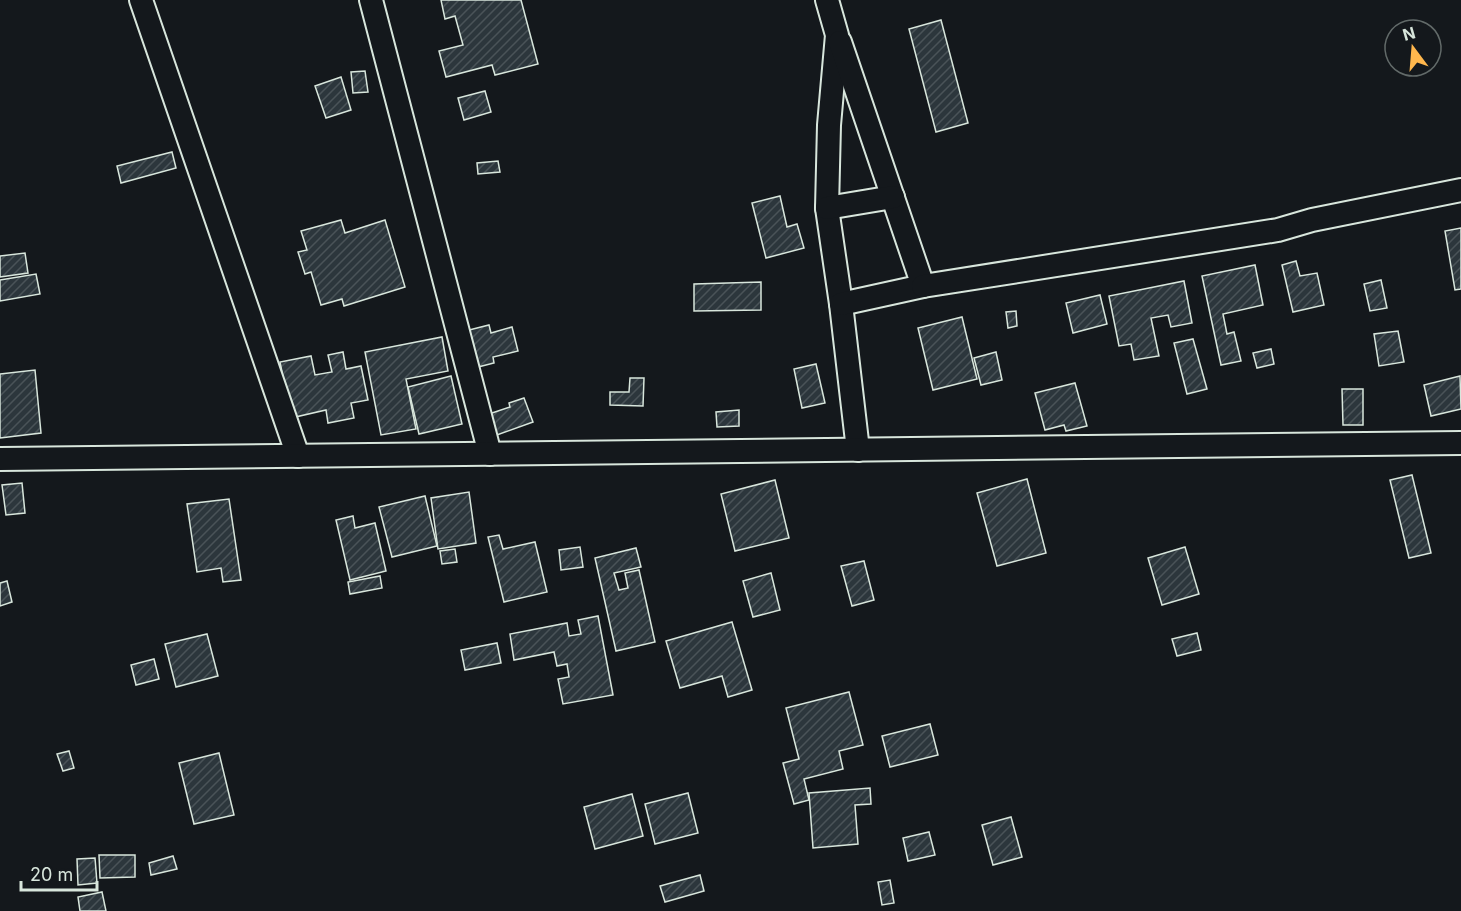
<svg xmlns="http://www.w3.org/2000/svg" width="1461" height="911" viewBox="0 0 1461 911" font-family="Inter,sans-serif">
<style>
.building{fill:url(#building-hatch);stroke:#d8e6dc;stroke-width:1.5}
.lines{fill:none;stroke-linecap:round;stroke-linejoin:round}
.street-casing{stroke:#d8e6dc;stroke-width:26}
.street{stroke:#14181c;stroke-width:22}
</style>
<defs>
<pattern id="building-hatch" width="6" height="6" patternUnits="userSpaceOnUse" patternTransform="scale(1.5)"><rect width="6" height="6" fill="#2c363c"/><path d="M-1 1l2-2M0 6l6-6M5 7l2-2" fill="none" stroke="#4a5358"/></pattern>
</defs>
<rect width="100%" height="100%" fill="#14181c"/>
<g class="building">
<path d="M441 0H521L538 64 495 75 492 65 446 77 439 51 463 45 455 16 445 19Z"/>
<path d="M941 20 968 123 936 132 909 29Z"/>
<path d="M365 71 368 92 353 93 351 72Z"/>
<path d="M341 77 351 110 326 118 315 86Z"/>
<path d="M485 91 491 112 464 120 458 98Z"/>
<path d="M172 152 176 168 121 183 117 166Z"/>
<path d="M498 161 500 172 478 174 477 163Z"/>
<path d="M780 196 787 227 797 224 804 248 766 258 752 203Z"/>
<path d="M341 220 345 233 385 220 405 287 344 306 342 299 321 305 311 272 305 274 298 252 307 250 301 231Z"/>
<path d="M1461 228V289L1455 290 1445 231Z"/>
<path d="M25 253 28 273 0 277V256Z"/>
<path d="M1296 261 1300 276 1317 273 1324 305 1293 312 1282 265Z"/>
<path d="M1255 265 1263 305 1223 314 1227 334 1234 332 1241 361 1221 365 1202 276Z"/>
<path d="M36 274 40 294 0 301V280Z"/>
<path d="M1381 280 1387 308 1370 311 1364 284Z"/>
<path d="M1184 281 1192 323 1171 327 1168 315 1151 318 1159 356 1134 360 1131 344 1119 346 1109 296Z"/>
<path d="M761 282V310L694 311V284Z"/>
<path d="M1100 295 1107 324 1073 333 1066 303Z"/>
<path d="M1016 311 1017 326 1008 328 1006 312Z"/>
<path d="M962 317 977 379 933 390 918 328Z"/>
<path d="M489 325 491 333 512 327 518 351 493 357 494 363 478 367 469 330Z"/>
<path d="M1398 331 1404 362 1379 366 1374 334Z"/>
<path d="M442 337 448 371 406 379 416 429 381 435 365 352Z"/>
<path d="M1193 339 1207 389 1187 394 1174 343Z"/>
<path d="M1271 349 1274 364 1257 368 1253 353Z"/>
<path d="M343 352 346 369 361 366 368 400 351 403 354 418 328 423 326 410 291 418 280 362 311 356 315 375 332 372 328 355Z"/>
<path d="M996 352 1002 380 981 385 974 358Z"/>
<path d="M816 364 825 403 802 408 794 369Z"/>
<path d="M35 370 41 433 0 438V374Z"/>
<path d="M451 376 462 424 419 434 408 387Z"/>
<path d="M1460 376 1461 409 1431 416 1424 385Z"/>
<path d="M630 378H644L643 406 610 405V392H629Z"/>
<path d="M1075 383 1087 426 1066 431 1064 425 1045 430 1035 393Z"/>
<path d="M1342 389H1363V425H1343Z"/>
<path d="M524 398 533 422 494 436 486 415 510 407 509 403Z"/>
<path d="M739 410V426L717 427 716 412Z"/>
<path d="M1412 475 1431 553 1409 558 1390 480Z"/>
<path d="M1027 479 1046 553 997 566 977 493Z"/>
<path d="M775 480 789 538 735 551 721 494Z"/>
<path d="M22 483 25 513 6 515 2 485Z"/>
<path d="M469 492 476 543 438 549 431 498Z"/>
<path d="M425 496 437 546 392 557 379 507Z"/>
<path d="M229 499 241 580 223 582 221 568 197 572 187 504Z"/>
<path d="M353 516 355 528 375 523 386 571 350 580 336 520Z"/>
<path d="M499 535 503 549 535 542 547 592 504 602 488 537Z"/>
<path d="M580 547 583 567 561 570 559 550Z"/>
<path d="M1185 547 1199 594 1162 605 1148 558Z"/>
<path d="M636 548 641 567 614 573 619 590 628 588 625 573 639 570 655 642 616 651 595 558Z"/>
<path d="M455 549 457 562 442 564 440 551Z"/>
<path d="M864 561 874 600 852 606 841 566Z"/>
<path d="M771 573 780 610 753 617 743 581Z"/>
<path d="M380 576 382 588 350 594 348 582Z"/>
<path d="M7 581 12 602 0 606V583Z"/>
<path d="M598 616 613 695 563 704 558 679 569 677 567 664 557 666 554 652 514 660 510 634 567 623 569 636 581 634 578 620Z"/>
<path d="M732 622 752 690 728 697 722 676 680 688 666 641Z"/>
<path d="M1197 633 1201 650 1177 656 1172 639Z"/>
<path d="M207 634 218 676 176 687 165 644Z"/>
<path d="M497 643 501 663 465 670 461 650Z"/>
<path d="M154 659 159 679 136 685 131 665Z"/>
<path d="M849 692 863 745 839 751 843 769 804 779 809 800 794 804 783 763 799 759 786 708Z"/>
<path d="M930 724 938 755 890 767 882 736Z"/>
<path d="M69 751 74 768 63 771 57 754Z"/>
<path d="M219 753 234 815 194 824 179 763Z"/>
<path d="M870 788 871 804 855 805 858 844 813 848 809 793Z"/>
<path d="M688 793 698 833 655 844 645 804Z"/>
<path d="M632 794 643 836 595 849 584 807Z"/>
<path d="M1011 817 1022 857 993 865 982 825Z"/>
<path d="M929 832 935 855 908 861 903 838Z"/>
<path d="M99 855H135V877L100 878Z"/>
<path d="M173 856 177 869 151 875 149 863Z"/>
<path d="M95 858 97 883 78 885 77 859Z"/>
<path d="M700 875 704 891 665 902 660 886Z"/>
<path d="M890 880 894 903 882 905 878 882Z"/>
<path d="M102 892 106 911H80L78 897Z"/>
</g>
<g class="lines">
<defs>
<g id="street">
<path d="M141 0 298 456"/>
<path d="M371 0 490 454"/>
<path d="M827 0 837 35 829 125 827 208 841 304 858 450"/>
<path d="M840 42 923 286 841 304"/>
<path d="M827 208 893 197"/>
<path d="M923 286 1278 230 1312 220 1461 190"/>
<path d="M0 459 1461 443"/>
</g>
</defs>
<use href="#street" class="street-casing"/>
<use href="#street" class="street"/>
</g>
<g transform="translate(1413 48) rotate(344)"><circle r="28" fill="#14181c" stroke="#626a69" stroke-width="1.5"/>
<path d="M0-4.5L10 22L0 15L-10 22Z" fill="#ffb74d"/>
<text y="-9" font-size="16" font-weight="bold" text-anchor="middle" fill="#d8e6dc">N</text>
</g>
<path d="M21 881v9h76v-9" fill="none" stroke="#d8e6dc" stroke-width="3"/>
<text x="30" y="881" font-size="18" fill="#d8e6dc" stroke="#14181c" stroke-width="4.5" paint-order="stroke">20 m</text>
</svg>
